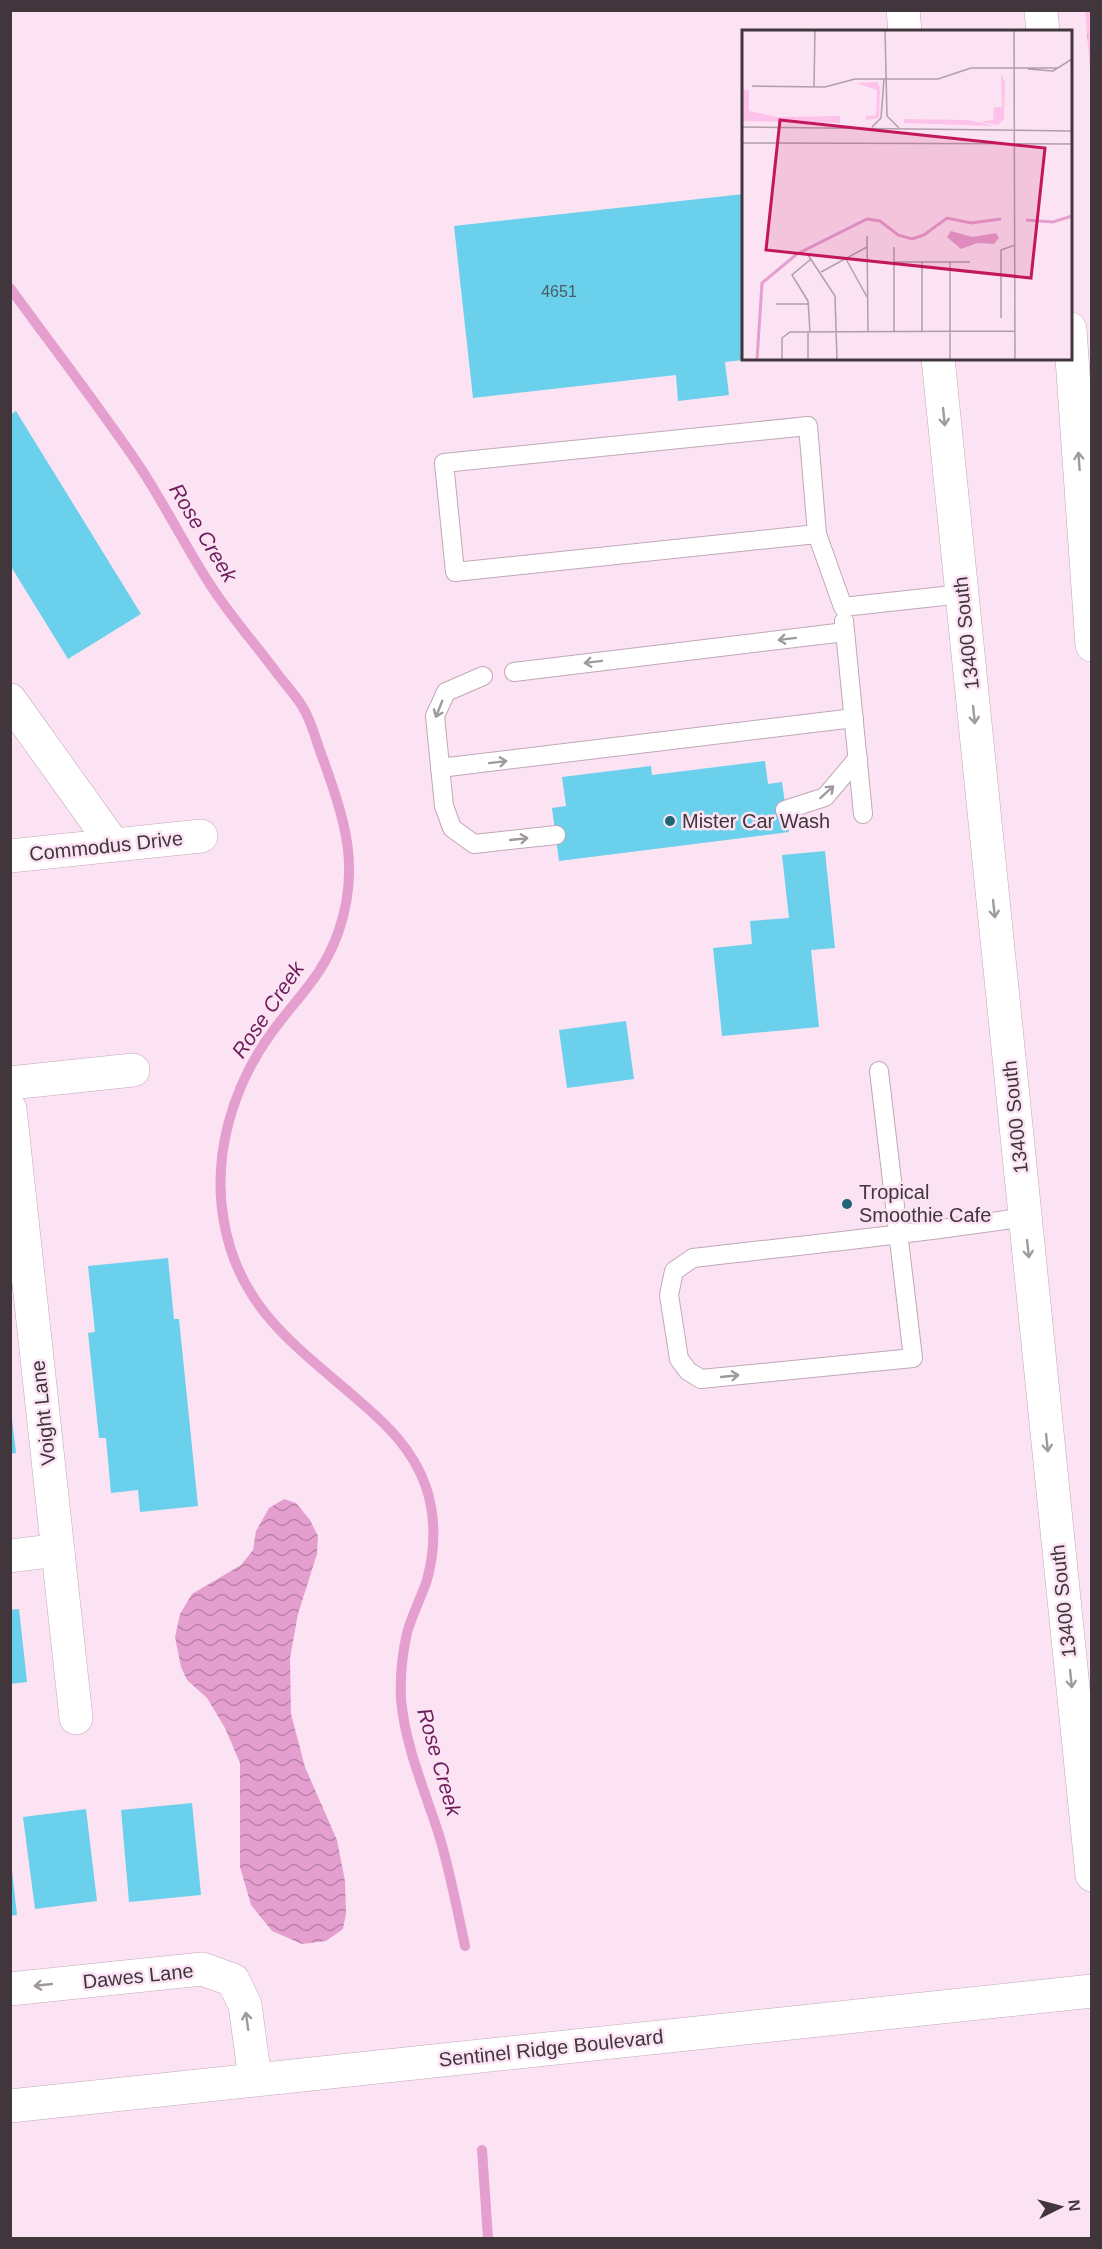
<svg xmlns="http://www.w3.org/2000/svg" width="1102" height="2249" viewBox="0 0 1102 2249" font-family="Helvetica,sans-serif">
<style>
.grass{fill:url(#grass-tufts)}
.water{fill:url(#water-waves)}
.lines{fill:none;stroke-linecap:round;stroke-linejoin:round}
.stream{stroke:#e49fcf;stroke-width:10}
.building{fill:#6ad0eb}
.service-casing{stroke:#c0a8b8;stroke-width:20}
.minor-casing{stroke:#c0a8b8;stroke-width:34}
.secondary-casing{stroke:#c0a8b8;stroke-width:34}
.primary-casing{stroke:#c0a8b8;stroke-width:34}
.service{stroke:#fff;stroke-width:18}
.minor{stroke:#fff;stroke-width:33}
.secondary{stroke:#fff;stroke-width:33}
.primary{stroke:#fff;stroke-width:33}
.oneway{stroke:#a09a9e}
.poi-dot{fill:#206576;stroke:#fce3f4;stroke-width:2}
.labels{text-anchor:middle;stroke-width:5;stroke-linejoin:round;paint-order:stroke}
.number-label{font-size:16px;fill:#4a5c68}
.street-label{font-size:20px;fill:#40363c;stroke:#fce3f4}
.poi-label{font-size:20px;fill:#40363c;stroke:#fce3f4;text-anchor:start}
.water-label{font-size:21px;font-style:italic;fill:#6c1e5b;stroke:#fce3f4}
.inset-river{fill:none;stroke:#e49fcf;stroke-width:3}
.inset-road{fill:none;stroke:#b19eaa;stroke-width:1.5}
.view{fill:#c2185b;fill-opacity:0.15;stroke:#c2185b;stroke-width:3}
.inset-edge{fill:none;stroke:#40363c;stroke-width:3}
</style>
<defs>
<pattern id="grass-tufts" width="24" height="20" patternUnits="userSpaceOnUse" patternTransform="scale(1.5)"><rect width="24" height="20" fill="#fdc2ea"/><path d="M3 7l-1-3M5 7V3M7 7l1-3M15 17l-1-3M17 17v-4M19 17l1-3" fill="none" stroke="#daa7ca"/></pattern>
<pattern id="water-waves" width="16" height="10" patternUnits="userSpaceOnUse" patternTransform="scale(1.5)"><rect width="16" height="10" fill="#e49fcf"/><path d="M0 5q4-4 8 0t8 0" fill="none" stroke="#ba82a9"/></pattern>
</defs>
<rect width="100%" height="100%" fill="#fce3f4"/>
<path class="grass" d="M1085 11H1091V82Z"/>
<path class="water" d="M284 1499 296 1503 310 1520 318 1536 317 1554 298 1614 290 1658 291 1714 305 1767 337 1840 345 1881 346 1914 343 1929 326 1941 302 1944 272 1931 251 1905 240 1867V1763L225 1728 207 1698 187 1680 181 1667 175 1637 180 1614 192 1594 241 1565 253 1550 256 1531 269 1508Z"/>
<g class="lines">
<g class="stream">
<path d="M10 288C53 347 97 404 138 464 164 503 185 546 211 586 231 617 257 646 279 676 287 686 296 696 302 706 312 721 316 742 323 759 345 821 361 868 338 933 322 978 296 998 270 1035 232 1088 212 1157 224 1222 239 1308 296 1346 357 1399 386 1424 413 1449 426 1487 436 1517 435 1550 427 1580 421 1598 412 1615 407 1633 402 1655 400 1677 401 1699 405 1746 425 1791 439 1835 450 1871 457 1909 465 1946"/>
<path d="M482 2150 488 2238"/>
</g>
</g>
<g class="building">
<path d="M744 194V360L725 362 729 395 678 401 676 375 473 398 454 226Z"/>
<path d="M16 411 141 614 68 659 10 565V415Z"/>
<path d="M765 761 768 784 782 782 789 832 559 861 552 808 566 806 562 777 651 766 652 775Z"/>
<path d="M825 851 835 948 811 950 819 1027 722 1036 713 948 752 944 750 921 789 918 782 855Z"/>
<path d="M626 1021 634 1079 567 1088 559 1030Z"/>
<path d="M168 1258 174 1319H179L198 1506 140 1512 138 1490 111 1493 106 1438H99L88 1333 95 1332 88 1266Z"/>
<path d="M10 1419H12L16 1453 10 1454Z"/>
<path d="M19 1609 27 1682 10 1684V1610Z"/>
<path d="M192 1803 201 1895 129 1902 121 1810Z"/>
<path d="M86 1809 97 1901 35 1909 23 1817Z"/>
<path d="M12 1871 17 1915 10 1916V1872Z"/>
</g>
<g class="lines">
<defs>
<g id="service">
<path d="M817 534 808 426 444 463 455 572 817 534 843 607 962 594"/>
<path d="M844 621 863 814"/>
<path d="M514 672 845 632"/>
<path d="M483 676 446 692 435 716 444 806 452 828 474 844 556 835"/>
<path d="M440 768 854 718"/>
<path d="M785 810 825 797 858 758"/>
<path d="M879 1071 913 1358 701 1379 688 1371 679 1359 669 1295 674 1271 693 1258C804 1245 915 1234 1025 1217"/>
</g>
<g id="minor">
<path d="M10 700 113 844"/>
<path d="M10 856 201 836"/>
<path d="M10 1083 133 1070"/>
<path d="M10 1109 76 1718"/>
<path d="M10 1556 58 1550"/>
<path d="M10 1989 202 1969 233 1980 245 2005 255 2079"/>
</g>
<path id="secondary" d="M10 2106 1092 1991"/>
<g id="primary">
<path d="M903 10 905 32"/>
<path d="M1041 10 1043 32"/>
<path d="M1070 329 1092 645"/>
<path d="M938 358 1092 1875"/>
</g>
</defs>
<use href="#service" class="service-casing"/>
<use href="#minor" class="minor-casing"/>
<use href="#secondary" class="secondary-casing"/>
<use href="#primary" class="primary-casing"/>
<use href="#service" class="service"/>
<use href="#minor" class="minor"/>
<use href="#secondary" class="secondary"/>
<use href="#primary" class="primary"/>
</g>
<defs><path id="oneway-shaft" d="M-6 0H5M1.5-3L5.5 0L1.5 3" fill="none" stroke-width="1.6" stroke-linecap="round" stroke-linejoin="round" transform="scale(1.5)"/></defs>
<g class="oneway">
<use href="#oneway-shaft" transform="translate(944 417) rotate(84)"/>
<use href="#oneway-shaft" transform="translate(1079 461) rotate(-94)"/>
<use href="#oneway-shaft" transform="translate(787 639) rotate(173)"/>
<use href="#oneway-shaft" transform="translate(593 662) rotate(173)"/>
<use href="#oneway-shaft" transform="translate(439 709) rotate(112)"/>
<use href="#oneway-shaft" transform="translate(974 715) rotate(84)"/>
<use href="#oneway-shaft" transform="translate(498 762) rotate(-7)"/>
<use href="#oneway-shaft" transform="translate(827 792) rotate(-42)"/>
<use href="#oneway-shaft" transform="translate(519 839) rotate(-6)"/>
<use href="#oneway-shaft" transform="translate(994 909) rotate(84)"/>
<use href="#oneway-shaft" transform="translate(1028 1249) rotate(84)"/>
<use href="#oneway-shaft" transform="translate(730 1376) rotate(-6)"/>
<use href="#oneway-shaft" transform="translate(1047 1443) rotate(84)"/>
<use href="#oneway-shaft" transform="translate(1071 1679) rotate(84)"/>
<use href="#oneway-shaft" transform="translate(43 1985) rotate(174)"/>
<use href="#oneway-shaft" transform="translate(247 2021) rotate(-98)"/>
</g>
<g class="poi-dot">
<circle cx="670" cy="821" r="6"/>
<circle cx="847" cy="1204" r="6"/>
</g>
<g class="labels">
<g class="number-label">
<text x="559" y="297">4651</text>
</g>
<g class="street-label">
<text transform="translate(966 633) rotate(-96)" y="7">13400 South</text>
<text transform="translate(106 846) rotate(-6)" y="7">Commodus Drive</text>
<text transform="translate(1015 1117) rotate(-96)" y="7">13400 South</text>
<text transform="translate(43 1413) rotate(-96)" y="7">Voight Lane</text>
<text transform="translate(1063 1601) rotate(-96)" y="7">13400 South</text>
<text transform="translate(138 1976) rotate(-6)" y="7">Dawes Lane</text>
<text transform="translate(551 2048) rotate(-6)" y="7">Sentinel Ridge Boulevard</text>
</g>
<g class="poi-label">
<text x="682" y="828">Mister Car Wash</text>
<text x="859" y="1199">Tropical<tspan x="859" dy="23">Smoothie Cafe</tspan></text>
</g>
<g class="water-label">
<text transform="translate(203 533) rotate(59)" y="7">Rose Creek</text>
<text transform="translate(268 1010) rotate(-56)" y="7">Rose Creek</text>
<text transform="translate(439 1762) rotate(74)" y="7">Rose Creek</text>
</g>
</g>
<g transform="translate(742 30)">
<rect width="330" height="330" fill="#fce3f4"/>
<path d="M0 60H7V81L36 87 98 86V93L0 91ZM162 89 227 90 252 96 162 93Z" fill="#fdc2ea"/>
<path d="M259 45 263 52 262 89 256 95 237 92 251 90 252 77H260ZM135 52 138 57 137 88 124 90V86L134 85 135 60 114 53Z" fill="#fdc2ea"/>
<path d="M209 201 230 207 254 203 257 208 252 214 235 213 219 219 205 207Z" fill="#e49fcf"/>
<path class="inset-river" d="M284 190 311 192 330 186M15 330 20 253 55 224 125 189 138 191 156 205 170 209 182 205 205 188 229 193 259 189"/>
<path class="inset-road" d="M143 0 145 86 157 98M272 0 273 330M286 39 311 41 330 29M10 56 83 57 113 49H196L229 38H315M72 57 73 0M0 97 330 101M130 97 139 88 142 49M0 113 330 114M125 206 126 302M152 217V302M66 225 93 266 95 330M104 229 125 267M152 232H228M180 232V302M208 232V330M79 242 125 217M34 274H67M259 288V220L273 215M68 302 66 271 50 245 69 229M40 330V308L48 302 273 301M66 330V302"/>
<path class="view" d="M38 90 303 118 289 248 24 220Z"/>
<rect width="330" height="330" class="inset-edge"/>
</g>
<rect width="1102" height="2249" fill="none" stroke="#40363c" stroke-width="24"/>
<g transform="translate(1060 2207) rotate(84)" stroke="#fce3f4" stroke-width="4.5" paint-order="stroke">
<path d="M0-4.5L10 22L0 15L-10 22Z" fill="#40363c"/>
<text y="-9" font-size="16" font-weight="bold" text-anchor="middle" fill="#40363c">N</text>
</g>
</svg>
